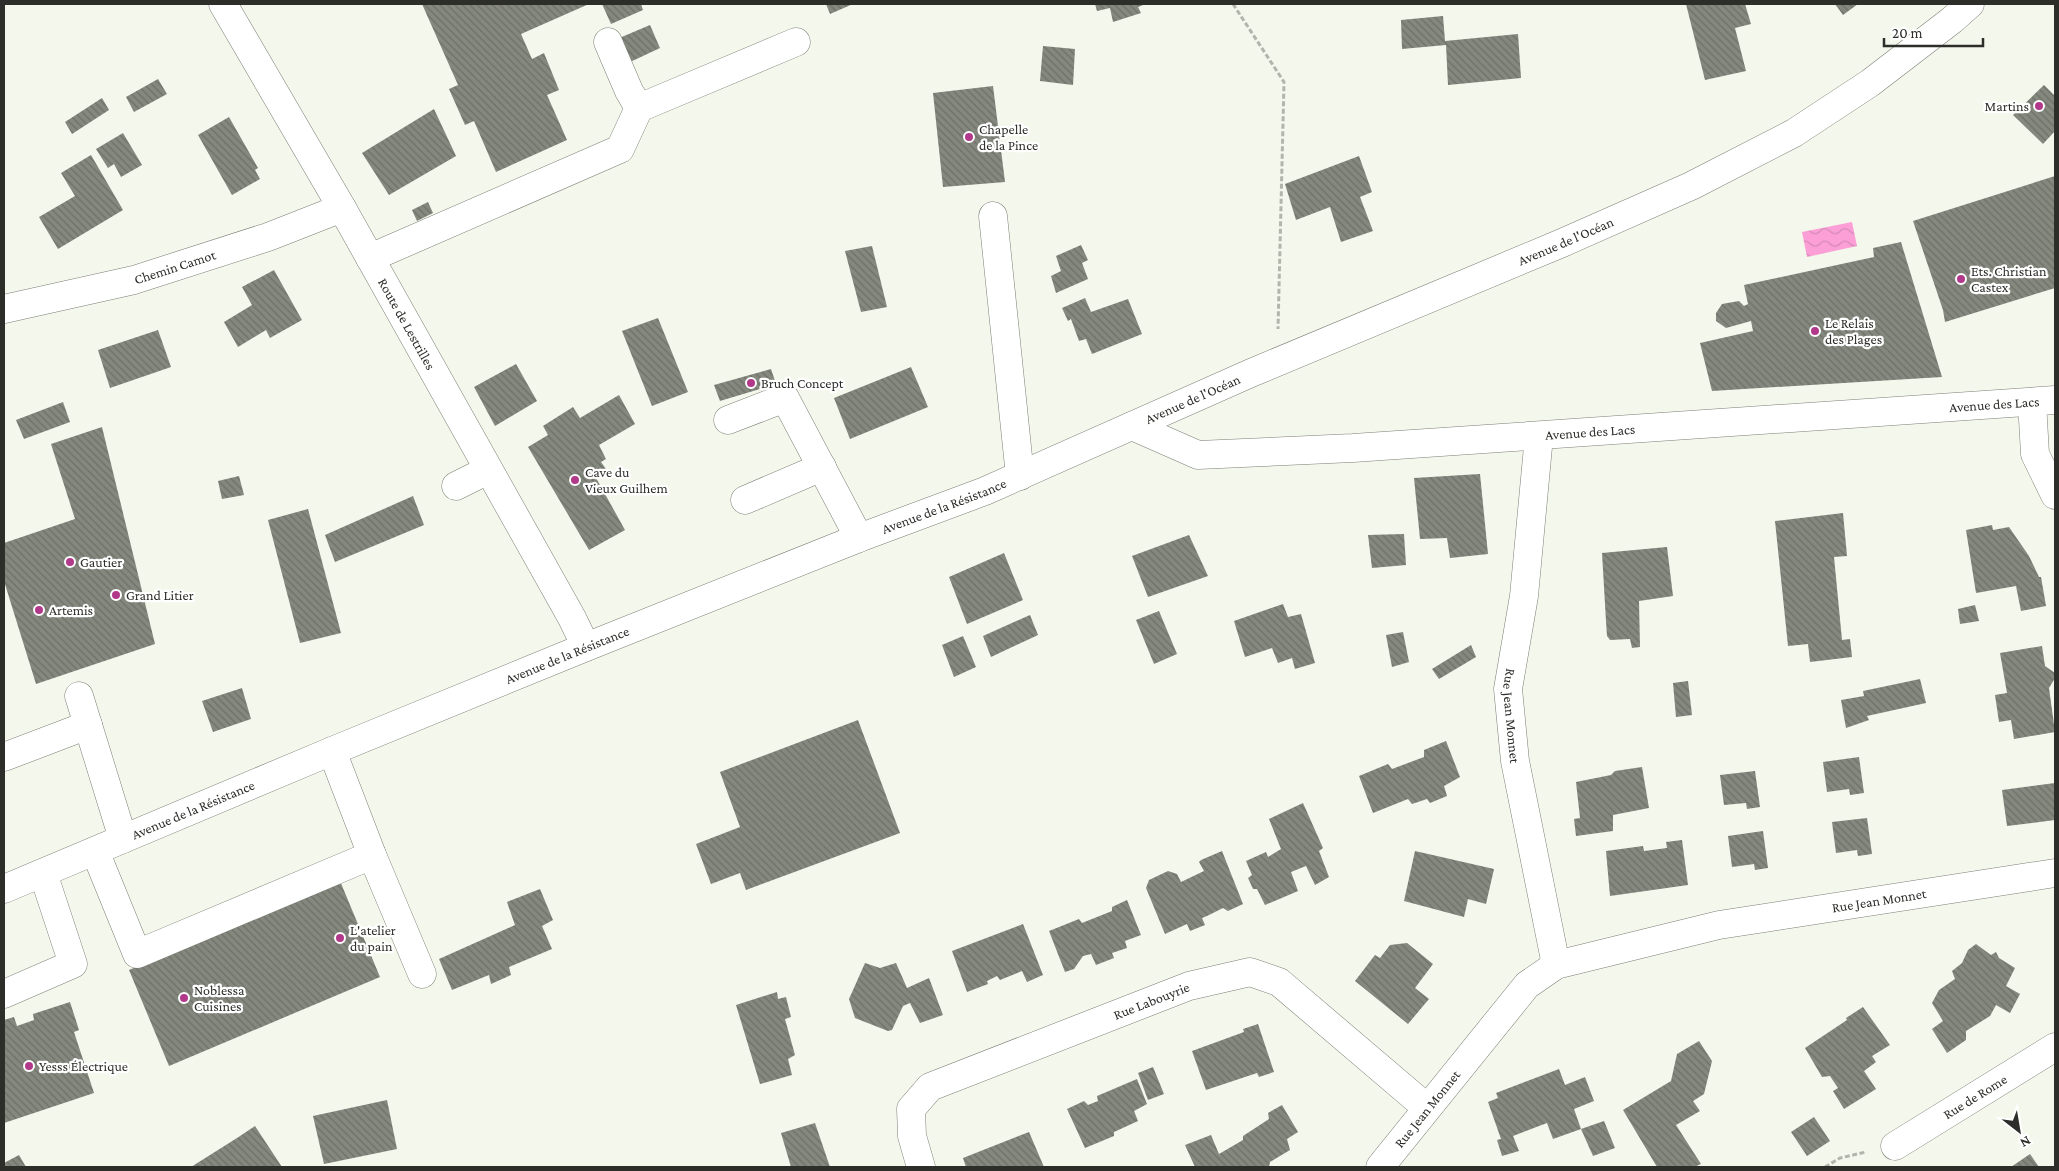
<svg xmlns="http://www.w3.org/2000/svg" width="2059" height="1171" viewBox="0 0 2059 1171" font-family="'Crimson Pro',serif">
<style>
.water{fill:url(#water-waves)}
.building{fill:url(#building-back-hatch)}
.lines{fill:none;stroke-linecap:round;stroke-linejoin:round}
.minor-casing{stroke:#7d7f76;stroke-width:29}
.major-casing{stroke:#7d7f76;stroke-width:29}
.path{stroke:#b3b5ac;stroke-width:3;stroke-dasharray:5 2.5;stroke-linecap:butt}
.minor{stroke:#fff;stroke-width:28}
.major{stroke:#fff;stroke-width:28}
.poi-dot{fill:#b2388a;stroke:#fff;stroke-width:2}
.labels{text-anchor:middle;stroke-width:4.5;stroke-linejoin:round;paint-order:stroke}
.poi-label{font-size:14px;fill:#2d2e2a;stroke:#fff;text-anchor:start}
.street-label{font-size:14px;fill:#2d2e2a;stroke:#fff}
</style>
<defs>
<pattern id="water-waves" width="16" height="10" patternUnits="userSpaceOnUse" patternTransform="scale(1.25)"><rect width="16" height="10" fill="#fb9fd6"/><path d="M0 5q4-4 8 0t8 0" fill="none" stroke="#d789b8"/></pattern>
<pattern id="building-back-hatch" width="6" height="6" patternUnits="userSpaceOnUse" patternTransform="scale(1.25)"><rect width="6" height="6" fill="#85887e"/><path d="M-1 5l2 2M0 0l6 6M5-1l2 2" fill="none" stroke="#6d7067"/></pattern>
</defs>
<rect width="100%" height="100%" fill="#f4f7ec"/>
<path class="water" d="M1852 222 1857 246 1807 257 1802 232Z"/>
<g class="building">
<path d="M422 4H589L521 34 532 59 544 53 559 90 547 95 567 140 496 172 474 121 465 125 449 89 458 85Z"/>
<path d="M602 4H641L643 10 611 24Z"/>
<path d="M826 4H853L830 14Z"/>
<path d="M1095 4H1146L1138 7 1141 13 1113 22 1110 8 1097 11Z"/>
<path d="M1686 4H1745L1751 24 1735 28 1746 71 1705 80Z"/>
<path d="M1835 4H1858L1843 15Z"/>
<path d="M1443 16 1445 41 1518 34 1521 78 1448 85 1446 45 1402 49 1401 20Z"/>
<path d="M650 25 660 48 628 63 617 39Z"/>
<path d="M1043 46 1075 49 1073 85 1040 81Z"/>
<path d="M158 79 167 94 134 112 126 97Z"/>
<path d="M2044 85 2055 96V131L2043 144 2013 115Z"/>
<path d="M993 86 1005 182 943 187 933 93Z"/>
<path d="M102 98 109 110 72 134 65 122Z"/>
<path d="M434 109 456 156 389 195 362 153Z"/>
<path d="M229 117 258 168 255 170 260 179 232 195 198 135Z"/>
<path d="M123 133 142 165 121 177 114 164 108 168 96 149Z"/>
<path d="M91 155 123 210 58 249 39 217 75 196 61 173Z"/>
<path d="M1359 156 1372 192 1360 197 1373 231 1341 242 1330 207 1296 220 1285 184Z"/>
<path d="M2055 176V288L1945 322 1943 310 1913 221Z"/>
<path d="M428 202 433 213 417 221 412 210Z"/>
<path d="M1901 242 1942 377 1712 391 1700 343 1753 331 1751 321 1726 328 1716 321V313L1722 304 1739 301 1744 306 1748 304 1744 285 1874 257 1873 248Z"/>
<path d="M1081 245 1088 260 1082 263 1088 279 1056 293 1051 276 1061 271 1056 256Z"/>
<path d="M872 246 887 307 861 312 845 251Z"/>
<path d="M274 270 302 320 270 338 266 330 238 347 224 322 252 305 242 287Z"/>
<path d="M1085 298 1091 312 1128 299 1142 334 1092 354 1086 339 1079 341 1071 319 1068 321 1062 308Z"/>
<path d="M658 318 688 392 652 406 622 331Z"/>
<path d="M158 330 171 367 110 388 98 350Z"/>
<path d="M516 364 537 401 495 426 474 387Z"/>
<path d="M911 367 928 407 850 439 834 398Z"/>
<path d="M771 369 776 384 720 401 714 385Z"/>
<path d="M619 395 635 424 599 445 606 459 601 462 606 469 595 476 625 530 589 550 528 447 548 435 543 426 573 407 580 418Z"/>
<path d="M63 402 70 422 24 439 16 420Z"/>
<path d="M102 427 155 644 36 684 4 581V543L75 519 51 444Z"/>
<path d="M1480 474 1488 554 1450 558 1447 538 1420 539 1414 478Z"/>
<path d="M239 476 244 495 222 499 218 481Z"/>
<path d="M413 496 424 525 335 562 325 535Z"/>
<path d="M308 509 341 633 300 643 268 520Z"/>
<path d="M1843 513 1847 556 1834 557 1842 640 1850 639 1852 657 1810 662 1808 644 1788 646 1775 521Z"/>
<path d="M1992 525 1993 530 2009 527 2029 556 2039 577H2041L2046 606 2021 611 2016 586 1976 593 1966 530Z"/>
<path d="M1404 534 1406 565 1372 568 1368 535Z"/>
<path d="M1189 535 1208 576 1148 597 1132 556Z"/>
<path d="M1667 547 1673 596 1639 601 1640 647 1632 648 1630 639 1610 640 1607 636 1606 621 1602 553Z"/>
<path d="M1004 553 1023 600 967 624 949 577Z"/>
<path d="M1283 604 1288 617 1301 614 1315 663 1295 669 1292 658 1278 663 1272 648 1245 657 1234 621Z"/>
<path d="M1975 605 1979 621 1960 624 1958 609Z"/>
<path d="M1159 611 1177 654 1154 664 1136 620Z"/>
<path d="M1030 615 1038 635 991 657 983 636Z"/>
<path d="M1403 632 1409 662 1392 667 1386 635Z"/>
<path d="M963 636 976 667 954 677 942 645Z"/>
<path d="M1471 645 1476 657 1439 679 1432 669Z"/>
<path d="M2042 646 2045 666 2055 673V678L2049 688 2055 732 2014 739 2011 720 1999 722 1995 695 2007 693 2000 653Z"/>
<path d="M1920 679 1926 703 1867 716 1869 720 1846 728 1841 700 1864 696 1863 691Z"/>
<path d="M1688 681 1692 715 1676 717 1673 683Z"/>
<path d="M242 688 251 719 213 732 202 701Z"/>
<path d="M858 720 900 833 746 890 740 873 711 884 696 844 740 827 720 772Z"/>
<path d="M1446 741 1460 777 1444 786 1447 796 1430 803 1427 799 1412 804 1408 799 1373 813 1359 776 1388 764 1392 769 1424 757V750Z"/>
<path d="M1859 757 1864 793 1850 795 1849 789 1827 792 1823 762Z"/>
<path d="M1642 767 1649 808 1613 815V831L1576 836 1574 819 1580 818 1576 782 1611 775 1615 771Z"/>
<path d="M1755 771 1760 807 1747 809 1746 803 1724 805 1720 775Z"/>
<path d="M2055 783V820L2007 826 2002 790Z"/>
<path d="M1303 803 1323 848 1319 851 1329 877 1315 885 1306 866 1291 872 1298 891 1265 905 1257 889H1253L1248 878 1252 875 1246 861 1266 852 1268 857 1281 849 1269 819Z"/>
<path d="M1867 818 1872 854 1858 856 1857 850 1836 853 1832 822Z"/>
<path d="M1763 831 1768 868 1755 870 1754 864 1732 867 1728 836Z"/>
<path d="M1682 840 1688 885 1610 896 1606 851 1643 846 1644 851 1667 848 1666 842Z"/>
<path d="M1222 851 1243 904 1228 911 1223 908 1207 916 1202 918 1205 925 1190 931 1187 924 1165 934 1146 888 1149 880 1168 871 1177 874 1181 882 1204 871 1199 862 1201 860Z"/>
<path d="M1415 851 1494 869 1486 904 1468 899 1464 917 1404 901Z"/>
<path d="M340 881 380 977 169 1066 129 970Z"/>
<path d="M540 889 553 920 542 926 552 949 509 967 511 975 491 984 489 975 452 990 439 959 515 925 507 902Z"/>
<path d="M1127 900 1141 935 1125 941 1127 948 1112 953 1114 958 1096 965 1091 954 1083 956 1074 969 1065 972 1049 931 1079 919 1082 923 1112 911V907Z"/>
<path d="M1023 924 1043 975 1027 982 1022 971 1000 980 997 976 987 981 988 984 967 992 952 951Z"/>
<path d="M1407 943 1433 964 1415 988 1429 999 1408 1024 1355 981 1375 955 1380 958 1390 945Z"/>
<path d="M1976 944 1991 955 1996 952 1999 958 2015 968 2006 986 2020 994 2010 1013 1996 1005 1990 1016 1966 1031V1040L1947 1053 1932 1029 1943 1021 1932 1003 1939 990 1955 979 1952 971 1962 963 1968 950Z"/>
<path d="M865 963 880 968 896 963 907 988 929 978 943 1015 920 1023 910 1003 903 1006 892 1030 888 1031 855 1018 849 999Z"/>
<path d="M777 992 778 999 786 997 791 1017 785 1019 795 1055 788 1059 792 1075 760 1084 736 1005Z"/>
<path d="M70 1002 79 1030 74 1032 94 1093 4 1123V1020L14 1017 17 1026 34 1020 33 1014Z"/>
<path d="M1863 1007 1890 1045 1872 1056 1876 1062 1864 1071 1876 1089 1844 1109 1833 1091 1838 1088 1830 1076 1822 1077 1805 1048 1847 1020 1846 1018Z"/>
<path d="M1258 1024 1274 1072 1259 1077 1257 1073 1206 1090 1192 1051 1244 1032 1243 1029Z"/>
<path d="M1699 1041 1712 1061 1704 1094 1693 1101 1700 1111 1676 1125 1701 1164 1694 1167H1657L1623 1110 1671 1081 1677 1054Z"/>
<path d="M1153 1067 1164 1094 1148 1100 1138 1073Z"/>
<path d="M1559 1069 1565 1085 1585 1077 1594 1101 1574 1109 1581 1129 1553 1139 1547 1123 1513 1136 1519 1151 1502 1156 1497 1140 1501 1139 1488 1102 1498 1098 1496 1093Z"/>
<path d="M1137 1079 1147 1104 1134 1111 1138 1121 1114 1132V1136L1085 1148 1067 1109 1084 1101 1088 1105 1098 1101 1097 1096Z"/>
<path d="M387 1100 397 1149 324 1164 313 1116Z"/>
<path d="M1282 1105 1298 1132 1287 1139 1290 1150 1270 1162 1269 1167H1195L1185 1145 1211 1135 1219 1154 1243 1140V1136L1269 1119 1268 1113Z"/>
<path d="M1814 1117 1830 1141 1807 1156 1791 1132Z"/>
<path d="M1604 1121 1615 1148 1593 1156 1581 1129Z"/>
<path d="M815 1123 830 1167H791L781 1133Z"/>
<path d="M255 1126 282 1167H191L237 1138Z"/>
<path d="M1029 1132 1044 1167H966L963 1158Z"/>
<path d="M2030 1154 2039 1167H2011Z"/>
<path d="M19 1155 26 1167H4V1163Z"/>
</g>
<g class="lines">
<defs>
<g id="minor">
<path id="s1" d="M223 4 342 208 572 618 586 647"/>
<path d="M608 42 629 91 639 108"/>
<path d="M993 216 1020 476"/>
<path d="M370 258 620 149 639 108 796 42"/>
<path id="s2" d="M4 309 134 280 268 237 342 208"/>
<path d="M2032 402 2035 454 2055 495"/>
<path d="M728 420 785 398 859 538"/>
<path id="s3" d="M1539 436 1524 596 1508 689 1515 761 1556 965"/>
<path d="M456 486 488 470"/>
<path d="M745 500 822 467"/>
<path d="M79 696 123 839"/>
<path d="M4 757 88 725"/>
<path d="M95 851 137 954 372 855 332 751"/>
<path d="M372 855 422 974"/>
<path d="M4 994 73 964 43 873"/>
<path id="s4" d="M1895 1146 2055 1047"/>
<path id="s5" d="M921 1167 912 1136 911 1109 930 1087 1189 986 1250 972 1279 982 1427 1108"/>
<path id="s6" d="M1380 1167 1527 985 1556 965 1719 925 2055 873"/>
</g>
<g id="major">
<path id="s7" d="M1132 426 1198 455 1353 448 2055 400"/>
<path id="s8" d="M4 889 332 751 586 647 859 538 985 491 1251 373 1562 243 1691 186 1794 133 1870 83 1952 20 1970 4"/>
</g>
</defs>
<use href="#minor" class="minor-casing"/>
<use href="#major" class="major-casing"/>
<g class="path">
<path d="M1233 4 1284 82 1278 329"/>
<path d="M1825 1167 1840 1158 1866 1152"/>
</g>
<use href="#minor" class="minor"/>
<use href="#major" class="major"/>
</g>
<g class="poi-dot">
<circle cx="2039" cy="106" r="5"/>
<circle cx="969" cy="137" r="5"/>
<circle cx="1961" cy="279" r="5"/>
<circle cx="1815" cy="331" r="5"/>
<circle cx="751" cy="383" r="5"/>
<circle cx="575" cy="480" r="5"/>
<circle cx="70" cy="562" r="5"/>
<circle cx="116" cy="595" r="5"/>
<circle cx="39" cy="610" r="5"/>
<circle cx="340" cy="938" r="5"/>
<circle cx="184" cy="998" r="5"/>
<circle cx="29" cy="1066" r="5"/>
</g>
<g class="labels">
<g class="poi-label">
<text x="2029" y="111" text-anchor="end">Martins</text>
<text x="979" y="134">Chapelle<tspan x="979" dy="16">de la Pince</tspan></text>
<text x="1971" y="276">Ets. Christian<tspan x="1971" dy="16">Castex</tspan></text>
<text x="1825" y="328">Le Relais<tspan x="1825" dy="16">des Plages</tspan></text>
<text x="761" y="388">Bruch Concept</text>
<text x="585" y="477">Cave du<tspan x="585" dy="16">Vieux Guilhem</tspan></text>
<text x="80" y="567">Gautier</text>
<text x="126" y="600">Grand Litier</text>
<text x="49" y="615">Artemis</text>
<text x="350" y="935">L'atelier<tspan x="350" dy="16">du pain</tspan></text>
<text x="194" y="995">Noblessa<tspan x="194" dy="16">Cuisines</tspan></text>
<text x="39" y="1071">Yesss Électrique</text>
</g>
<g class="street-label">
<text dy="5" stroke="none"><textPath href="#s8" startOffset="1691">Avenue de l'Océan</textPath></text>
<text dy="5" stroke="none"><textPath href="#s2" startOffset="176">Chemin Camot</textPath></text>
<text dy="5" stroke="none"><textPath href="#s1" startOffset="369">Route de Lestrilles</textPath></text>
<text dy="5" stroke="none"><textPath href="#s8" startOffset="1286">Avenue de l'Océan</textPath></text>
<text dy="5" stroke="none"><textPath href="#s7" startOffset="870">Avenue des Lacs</textPath></text>
<text dy="5" stroke="none"><textPath href="#s7" startOffset="465">Avenue des Lacs</textPath></text>
<text dy="5" stroke="none"><textPath href="#s8" startOffset="1015">Avenue de la Résistance</textPath></text>
<text dy="5" stroke="none"><textPath href="#s8" startOffset="610">Avenue de la Résistance</textPath></text>
<text dy="5" stroke="none"><textPath href="#s3" startOffset="282">Rue Jean Monnet</textPath></text>
<text dy="5" stroke="none"><textPath href="#s8" startOffset="205">Avenue de la Résistance</textPath></text>
<text dy="5" stroke="none"><textPath href="#s6" startOffset="599">Rue Jean Monnet</textPath></text>
<text dy="5" stroke="none"><textPath href="#s5" startOffset="326">Rue Labouyrie</textPath></text>
<text dy="5" stroke="none"><textPath href="#s4" startOffset="94">Rue de Rome</textPath></text>
<text dy="5" stroke="none"><textPath href="#s6" startOffset="75">Rue Jean Monnet</textPath></text>
</g>
</g>
<rect width="2059" height="1171" fill="none" stroke="#2d2e2a" stroke-width="10"/>
<g transform="translate(2019 1131) rotate(149)" stroke="#ffffff" stroke-width="4" paint-order="stroke">
<path d="M0-4L9 19L0 12L-9 19Z" fill="#2d2e2a"/>
<text y="-8" font-size="14" font-weight="bold" text-anchor="middle" fill="#2d2e2a">N</text>
</g>
<path d="M1884 38v8h99v-8" fill="none" stroke="#2d2e2a" stroke-width="2.5"/>
<text x="1892" y="38" font-size="15" fill="#2d2e2a" stroke="#ffffff" stroke-width="4" paint-order="stroke">20 m</text>
</svg>
